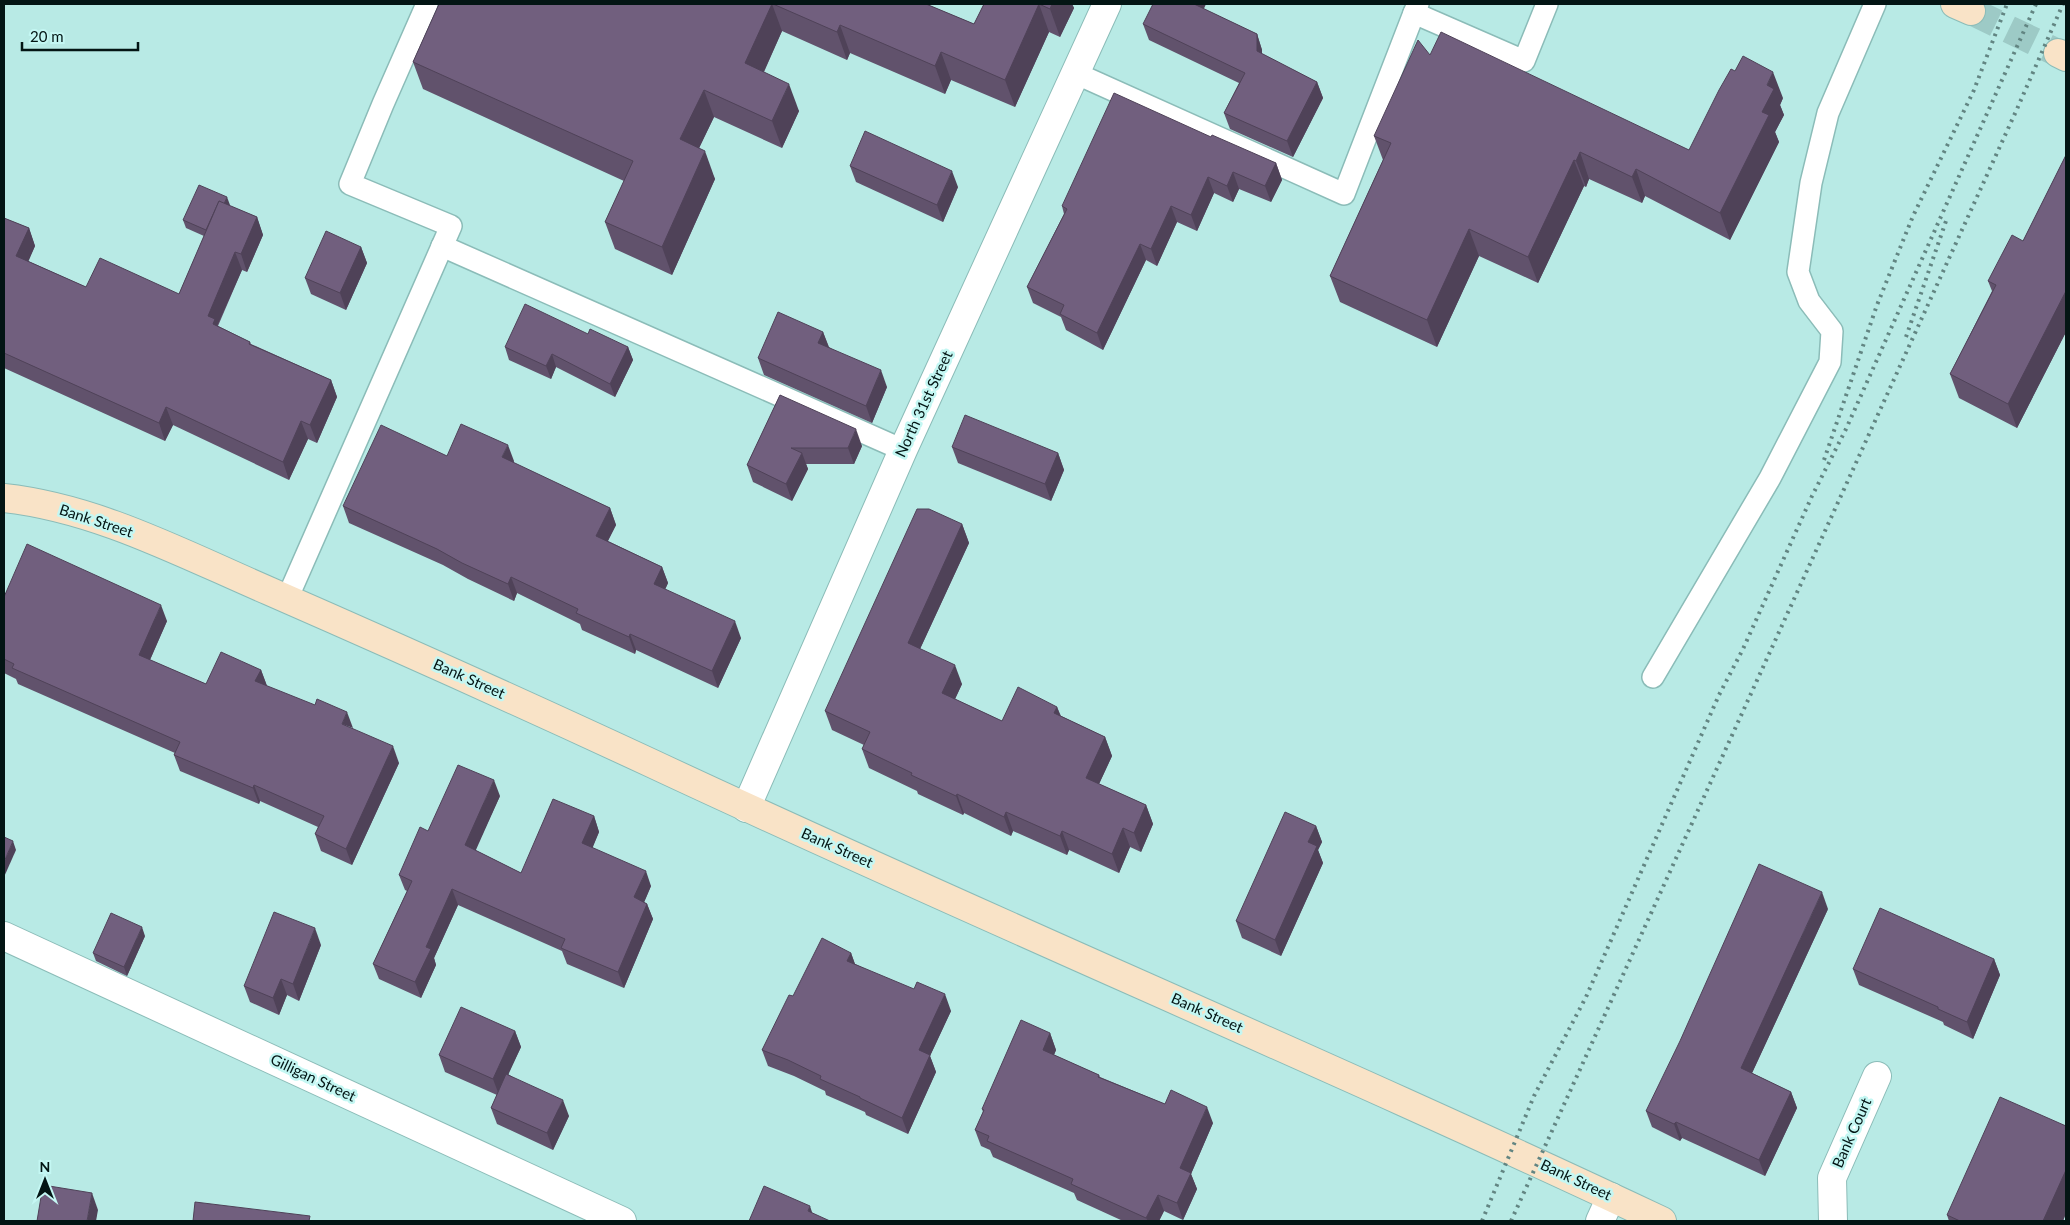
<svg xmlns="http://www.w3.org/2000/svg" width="2070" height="1225" viewBox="0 0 2070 1225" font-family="Lato,sans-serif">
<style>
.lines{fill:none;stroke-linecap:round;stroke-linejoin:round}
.secondary-tunnel{stroke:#9dcac6;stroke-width:28;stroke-dasharray:28 14;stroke-linecap:butt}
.lane-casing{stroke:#8bbcb8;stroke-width:24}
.street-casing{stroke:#8bbcb8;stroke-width:30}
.secondary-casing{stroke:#8bbcb8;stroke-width:30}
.lane{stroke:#fff;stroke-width:21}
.street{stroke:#fff;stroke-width:28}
.secondary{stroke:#f9e3c7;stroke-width:28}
.rail{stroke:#628582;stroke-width:4;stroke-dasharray:2.5 5;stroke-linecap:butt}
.wall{fill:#61526c}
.shaded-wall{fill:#4f4258}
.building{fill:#715f7e;stroke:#4f4258}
.labels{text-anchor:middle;stroke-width:5;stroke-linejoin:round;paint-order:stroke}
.street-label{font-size:15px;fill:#031514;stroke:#c4f7f3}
</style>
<rect width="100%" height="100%" fill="#b8eae5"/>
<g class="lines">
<path class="secondary-tunnel" d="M1971 11 2058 53"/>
<defs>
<g id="lane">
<path d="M1418 4 1414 13 1524 61 1547 4"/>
<path d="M1075 73 1344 194 1414 13"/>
<path d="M442 246 903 450"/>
<path d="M287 599 451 226 350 184 383 104 427 4"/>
<path d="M1653 677 1770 478 1830 362 1832 331 1809 301 1798 272 1811 183 1828 113 1875 4"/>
</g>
<g id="street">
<path d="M746 808 903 450 1107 4"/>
<path d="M4 936 622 1221"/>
<path d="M1600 1221 1611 1197"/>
<path d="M1833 1221 1832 1178 1877 1076"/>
</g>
<g id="secondary">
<path d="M1955 4 1971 11"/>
<path d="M2058 53 2066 57"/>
<path d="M4 498C97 508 183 554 269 591 397 647 524 704 651 763 986 920 1327 1063 1662 1221"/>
</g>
</defs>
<use href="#lane" class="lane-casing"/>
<use href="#street" class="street-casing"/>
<use href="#secondary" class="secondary-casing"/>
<use href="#lane" class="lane"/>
<use href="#street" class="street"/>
<use href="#secondary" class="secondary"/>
<g class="rail">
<path d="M1906 337 1946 221"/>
<path d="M1824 460 1877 305 1913 216 1974 90 2007 4"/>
<path d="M1482 1221 1534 1096 1586 997 1719 695 1743 649 1812 496 1846 429 2036 4"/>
<path d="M1511 1221 2017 109 2063 4"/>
</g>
</g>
<g class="wall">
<path d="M439 4H926L974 24 984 4H1072L1074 8 1060 37 1049 32 1015 107 951 80 945 94 850 53 847 60 782 31 764 72 799 111 782 148 714 117 699 148 715 179 672 275 615 249 605 222 624 181 423 89 413 62Z"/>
<path d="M1204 9 1257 34 1262 50V54L1317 82 1323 98 1293 157 1230 129 1224 113 1239 83 1149 40 1143 24Z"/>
<path d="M1430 55 1689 150 1783 98 1780 105 1784 115 1775 132 1779 142 1730 240 1645 196 1642 203 1589 179 1586 187 1584 186 1538 283 1479 256 1437 347 1340 302 1330 276 1383 160 1374 136Z"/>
<path d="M1211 137 1276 163 1282 180 1271 202 1239 189 1233 202 1214 193 1197 231 1177 222 1157 266 1146 260 1103 350 1066 330 1061 317 1033 303 1027 287 1064 214 1062 206Z"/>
<path d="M2066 155V332L2017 428 1959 398 1950 374 1992 291 1988 281 2023 241Z"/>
<path d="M850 166 958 187 943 222 856 182Z"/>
<path d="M230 205V206L257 217 263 235 247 272 242 270 218 326 250 342 251 344 331 380 337 397 317 443 308 439 289 480 173 425 165 441 4 368V218L29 228 35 246 28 261 86 287 179 294 204 236 186 228 183 220Z"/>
<path d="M361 247 367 263 346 310 311 294 305 278Z"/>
<path d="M823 332 829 347 887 387 872 423 764 375 758 358Z"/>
<path d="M588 334 628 347 633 360 615 397 556 367 551 379 509 360 505 347Z"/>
<path d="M780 395 862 446 854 464H806L808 469 792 501 753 482 747 465Z"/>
<path d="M952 447 1058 453 1064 470 1051 501 958 463Z"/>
<path d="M447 456 514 461 513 463 610 508 616 525 608 541 662 567 668 583 665 589 741 638 718 688 636 650 635 654 582 630 580 624 517 593 514 601 468 579 443 565 349 523 343 506Z"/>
<path d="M962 524 969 543 920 649 962 684 955 699 1002 721 1057 707 1061 716 1105 737 1112 756 1099 784 1146 805 1153 824 1141 852 1130 847 1119 873 1069 850 1067 855 1013 831 1011 836 964 813 963 815 918 794 917 791 869 768 862 749 864 745 832 730 825 711Z"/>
<path d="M4 597 167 621 150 660 206 684 261 670 267 686 353 729 399 763 352 865 321 851 315 834 318 827 260 801 259 804 180 771 174 755 175 753 18 684 16 679 4 673Z"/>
<path d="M500 796 475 850 521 873 594 816 599 832 592 848 651 886 644 902 647 904 653 919 624 988 567 964 562 951 458 905 434 958 436 965 421 998 379 979 373 964 407 891 405 890 399 875 428 831Z"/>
<path d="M1316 826 1322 842 1318 850 1323 863 1281 956 1242 938 1236 921Z"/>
<path d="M1828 909 1752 1073 1791 1092 1797 1108 1765 1176 1682 1138 1680 1141 1652 1127 1646 1111Z"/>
<path d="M145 936 127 976 96 961 93 953Z"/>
<path d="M321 945 299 1001 287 995 279 1015 250 1002 244 986Z"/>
<path d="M851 953 855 964 951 1011 930 1056 936 1072 908 1134 866 1115 865 1112 826 1095 825 1091 794 1076 768 1066 762 1050 793 996Z"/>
<path d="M1994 959 2000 975 1973 1039 1944 1025 1943 1022 1859 985 1853 969Z"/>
<path d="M515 1031 521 1047 508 1074 569 1116 553 1150 497 1124 491 1108 497 1095 445 1072 439 1055Z"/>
<path d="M1050 1033 1056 1050 1054 1055 1099 1075 1100 1077 1165 1104 1213 1123 1191 1174 1197 1189 1183 1220 1164 1211 1159 1221H1123L1077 1200 1074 1193 993 1157 990 1150 981 1146 975 1130 983 1112 982 1109Z"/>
<path d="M2066 1126V1213L2063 1221H1949L1947 1215Z"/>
</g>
<g class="shaded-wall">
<path d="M772 4 782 31 755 91 745 63Z"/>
<path d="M1039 4 1049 32 1015 107 1005 80Z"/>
<path d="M1052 4H1072L1074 8 1060 37 1050 9Z"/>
<path d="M1193 4H1206L1199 20Z"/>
<path d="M840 25 850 53 847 60 837 32Z"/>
<path d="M1257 34 1262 50V67L1257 51Z"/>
<path d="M941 52 951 80 945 94 935 66Z"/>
<path d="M1773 72 1783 98 1780 105 1784 115 1775 132 1779 142 1730 240 1720 213 1767 85Z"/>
<path d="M1317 82 1323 98 1293 157 1287 141Z"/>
<path d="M789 84 799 111 782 148 772 121Z"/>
<path d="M704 90 714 117 690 167 680 139Z"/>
<path d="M705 151 715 179 672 275 662 247Z"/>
<path d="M1580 152 1589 179 1586 187 1576 161Z"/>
<path d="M1574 160 1584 186 1538 283 1528 257Z"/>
<path d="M1276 163 1282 180 1271 202 1265 186Z"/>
<path d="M1636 169 1645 196 1642 203 1632 177Z"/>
<path d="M952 171 958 187 943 222 937 205Z"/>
<path d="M1233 172 1239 189 1233 202 1227 186Z"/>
<path d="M1208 177 1214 193 1197 231 1191 215Z"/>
<path d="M227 197 230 205 214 241 211 233Z"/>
<path d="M1171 206 1177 222 1157 266 1151 249Z"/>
<path d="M257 217 263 235 247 272 241 254Z"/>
<path d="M29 228 35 246 23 274 16 256Z"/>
<path d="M1469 229 1479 256 1437 347 1427 320Z"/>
<path d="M1140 244 1146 260 1103 350 1097 333Z"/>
<path d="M361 247 367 263 346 310 340 293Z"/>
<path d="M235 252 242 270 217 326 221 337 208 316Z"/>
<path d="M2066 291V332L2017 428 2008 404Z"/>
<path d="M823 332 829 348 818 343Z"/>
<path d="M628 347 633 360 615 397 610 384Z"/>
<path d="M552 354 556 367 551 379 546 366Z"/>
<path d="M881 370 887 387 872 423 866 406Z"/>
<path d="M331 380 337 397 317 443 310 425Z"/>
<path d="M166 407 173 425 165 441 159 423Z"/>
<path d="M301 421 308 439 289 480 283 462Z"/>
<path d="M856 429 862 446 854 464 848 448Z"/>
<path d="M508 445 514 461 508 474 502 457Z"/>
<path d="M802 453 808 469 792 501 786 484Z"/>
<path d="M1058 453 1064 470 1051 501 1045 484Z"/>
<path d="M610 508 616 525 602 552 596 536Z"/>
<path d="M962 524 969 543 914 662 908 643Z"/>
<path d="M662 567 668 583 660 601 654 584Z"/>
<path d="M511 577 517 593 514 601 508 584Z"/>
<path d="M161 605 167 621 145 671 139 655Z"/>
<path d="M735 621 741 638 718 688 712 671Z"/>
<path d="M630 634 636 650 635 654 629 637Z"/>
<path d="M955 665 962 684 949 712 942 693Z"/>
<path d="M261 670 267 686 255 681Z"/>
<path d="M1057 707 1064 726 1054 713Z"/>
<path d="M347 712 353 728 342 724Z"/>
<path d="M1105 737 1112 756 1093 797 1086 778Z"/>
<path d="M393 746 399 763 352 865 346 849Z"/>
<path d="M494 780 500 796 471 861 465 845Z"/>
<path d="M254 785 260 801 259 804 253 788Z"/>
<path d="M957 794 964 813 963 815 956 796Z"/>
<path d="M1146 805 1153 824 1141 852 1134 833Z"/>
<path d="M1006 812 1013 831 1011 836 1004 817Z"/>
<path d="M594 816 599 832 588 859 582 843Z"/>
<path d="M1316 826 1322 842 1318 850 1323 863 1281 956 1275 940 1308 842Z"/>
<path d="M1123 828 1130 847 1119 873 1112 854Z"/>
<path d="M1062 831 1069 850 1067 855 1060 836Z"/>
<path d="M13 841 16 850 4 877V862Z"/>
<path d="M646 871 651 886 640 912 634 897Z"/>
<path d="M452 889 458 905 434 958 436 965 421 998 415 982 426 947Z"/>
<path d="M1822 892 1828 909 1747 1084 1741 1068Z"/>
<path d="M647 904 653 919 624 988 618 972Z"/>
<path d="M142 927 145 936 127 976 124 967Z"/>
<path d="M315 928 321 945 299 1001 293 984Z"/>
<path d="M851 953 857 970 847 961Z"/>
<path d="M1994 959 2000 975 1973 1039 1967 1022Z"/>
<path d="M281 979 287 995 279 1015 273 998Z"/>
<path d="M945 994 951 1011 930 1056 936 1072 908 1134 902 1118 919 1050Z"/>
<path d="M515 1031 521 1047 499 1095 493 1079Z"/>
<path d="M1050 1033 1056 1050 1049 1066 1043 1050Z"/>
<path d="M1791 1092 1797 1108 1765 1176 1759 1160Z"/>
<path d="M563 1100 569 1116 553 1150 547 1133Z"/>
<path d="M1207 1107 1213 1123 1191 1174 1197 1189 1183 1220 1177 1203 1180 1168Z"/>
<path d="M1676 1122 1682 1138 1680 1141 1674 1124Z"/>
<path d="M2066 1170V1213L2063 1221H2043Z"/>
<path d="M92 1193 98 1210 96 1221H87Z"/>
<path d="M1158 1195 1164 1211 1159 1221H1148L1146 1218Z"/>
<path d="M810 1206 815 1221 808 1211Z"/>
</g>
<g class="building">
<path d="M439 4H772L745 63 789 84 772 121 704 90 680 139 705 151 662 247 605 222 633 161 413 62Z"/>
<path d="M773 4H926L974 24 984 4H1052L1050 9 1039 4 1005 80 941 52 935 66 840 25 837 32Z"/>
<path d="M1153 4H1194L1257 34V51L1317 82 1287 141 1224 113 1245 73 1143 24Z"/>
<path d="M1441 32 1689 150 1719 90 1731 69 1735 71 1743 56 1773 72 1767 85 1774 89 1762 112 1769 115 1720 213 1636 169 1632 177 1580 152 1576 161 1574 160 1528 257 1469 229 1427 320 1330 276 1391 143 1374 136 1418 40 1430 55Z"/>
<path d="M1114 93 1211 137 1212 135 1276 163 1265 186 1233 172 1227 186 1208 177 1191 215 1171 206 1151 249 1140 244 1097 333 1060 314 1064 305 1027 287 1067 209 1062 206Z"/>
<path d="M865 131 952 171 937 205 850 166Z"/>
<path d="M2066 155V291L2008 404 1950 374 1996 285 1988 281 2012 235 2023 241Z"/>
<path d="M199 185 227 197 224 204 219 201 206 230 183 220Z"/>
<path d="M219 201 257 217 241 254 235 252 208 316 215 319 213 324 250 342 249 344 331 380 310 425 301 421 283 462 166 407 159 423 4 353V218L29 228 16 256 86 287 100 258 179 294Z"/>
<path d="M326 231 361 247 340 293 305 278Z"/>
<path d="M525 304 588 334 590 329 628 347 610 384 552 354 546 366 505 347Z"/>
<path d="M778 312 823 332 818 343 881 370 866 406 758 358Z"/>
<path d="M780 395 856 429 848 448H791L802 453 786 484 747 465Z"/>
<path d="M965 415 1058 453 1045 484 952 447Z"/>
<path d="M461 424 508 445 502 457 610 508 596 536 662 567 654 584 735 621 712 671 630 634 629 637 576 613 578 609 511 577 508 584 462 563 437 549 343 506 381 425 447 456Z"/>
<path d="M917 509H929L962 524 908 643 955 665 942 693 1002 721 1018 687 1057 707 1054 713 1105 737 1086 778 1146 805 1134 833 1123 828 1112 854 1062 831 1060 836 1006 812 1004 817 957 794 956 796 911 775 912 773 862 749 870 732 825 711Z"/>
<path d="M27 544 161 605 139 655 206 684 221 652 261 670 255 681 315 705 317 699 347 712 342 724 393 746 346 849 315 834 324 816 254 785 253 788 174 755 180 742 12 668 14 664 4 659V597Z"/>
<path d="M458 765 494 780 465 845 521 873 553 799 594 816 582 843 646 871 634 897 647 904 618 972 561 948 565 939 452 889 426 947 431 949 415 982 373 964 412 881 399 875 420 827 428 831Z"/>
<path d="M1285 812 1316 826 1308 842 1317 846 1275 940 1236 921Z"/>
<path d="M4 837 13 841 4 862Z"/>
<path d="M1759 864 1822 892 1741 1068 1791 1092 1759 1160 1676 1122 1674 1124 1646 1111 1680 1041Z"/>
<path d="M1880 908 1994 959 1967 1022 1938 1009V1007L1853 969Z"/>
<path d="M274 912 315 928 293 984 281 979 273 998 244 986Z"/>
<path d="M111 913 142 927 124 967 93 953Z"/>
<path d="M822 938 851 953 847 961 914 989 917 982 945 994 919 1050 930 1055 902 1118 860 1098V1097L820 1079 821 1076 788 1060 762 1050 789 995 793 996Z"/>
<path d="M461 1007 515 1031 493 1079 439 1055Z"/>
<path d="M1021 1020 1050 1033 1043 1050 1099 1075 1098 1077 1165 1104 1171 1090 1207 1107 1180 1168 1191 1173 1177 1203 1158 1195 1146 1218 1071 1184 1073 1179 987 1141 989 1136 975 1130 984 1110 982 1109Z"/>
<path d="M506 1074 563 1100 547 1133 491 1108Z"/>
<path d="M2000 1097 2066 1126V1170L2043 1221H1960L1947 1215Z"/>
<path d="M43 1185 92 1193 87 1221H37Z"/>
<path d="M764 1186 810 1206 808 1211 830 1221H749Z"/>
<path d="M195 1202 310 1216 309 1221H193Z"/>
</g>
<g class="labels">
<g class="street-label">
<text transform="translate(924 404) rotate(-65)" y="5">North 31st Street</text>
<text transform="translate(96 521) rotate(18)" y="5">Bank Street</text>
<text transform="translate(469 679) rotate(24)" y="5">Bank Street</text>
<text transform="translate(837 848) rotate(24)" y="5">Bank Street</text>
<text transform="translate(1207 1013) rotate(24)" y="5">Bank Street</text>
<text transform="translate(313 1078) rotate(25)" y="5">Gilligan Street</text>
<text transform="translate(1852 1133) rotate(-66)" y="5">Bank Court</text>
<text transform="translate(1576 1180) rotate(25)" y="5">Bank Street</text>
</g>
</g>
<rect width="2070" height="1225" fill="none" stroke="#031514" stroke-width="10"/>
<g transform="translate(45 1180)" stroke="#c4f7f3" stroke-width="4" paint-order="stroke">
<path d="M0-4L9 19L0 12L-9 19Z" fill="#031514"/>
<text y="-8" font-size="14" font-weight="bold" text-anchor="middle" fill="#031514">N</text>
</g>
<path d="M22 42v8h116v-8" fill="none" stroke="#031514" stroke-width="2.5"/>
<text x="30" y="42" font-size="15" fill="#031514" stroke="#c4f7f3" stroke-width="4" paint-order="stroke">20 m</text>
</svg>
